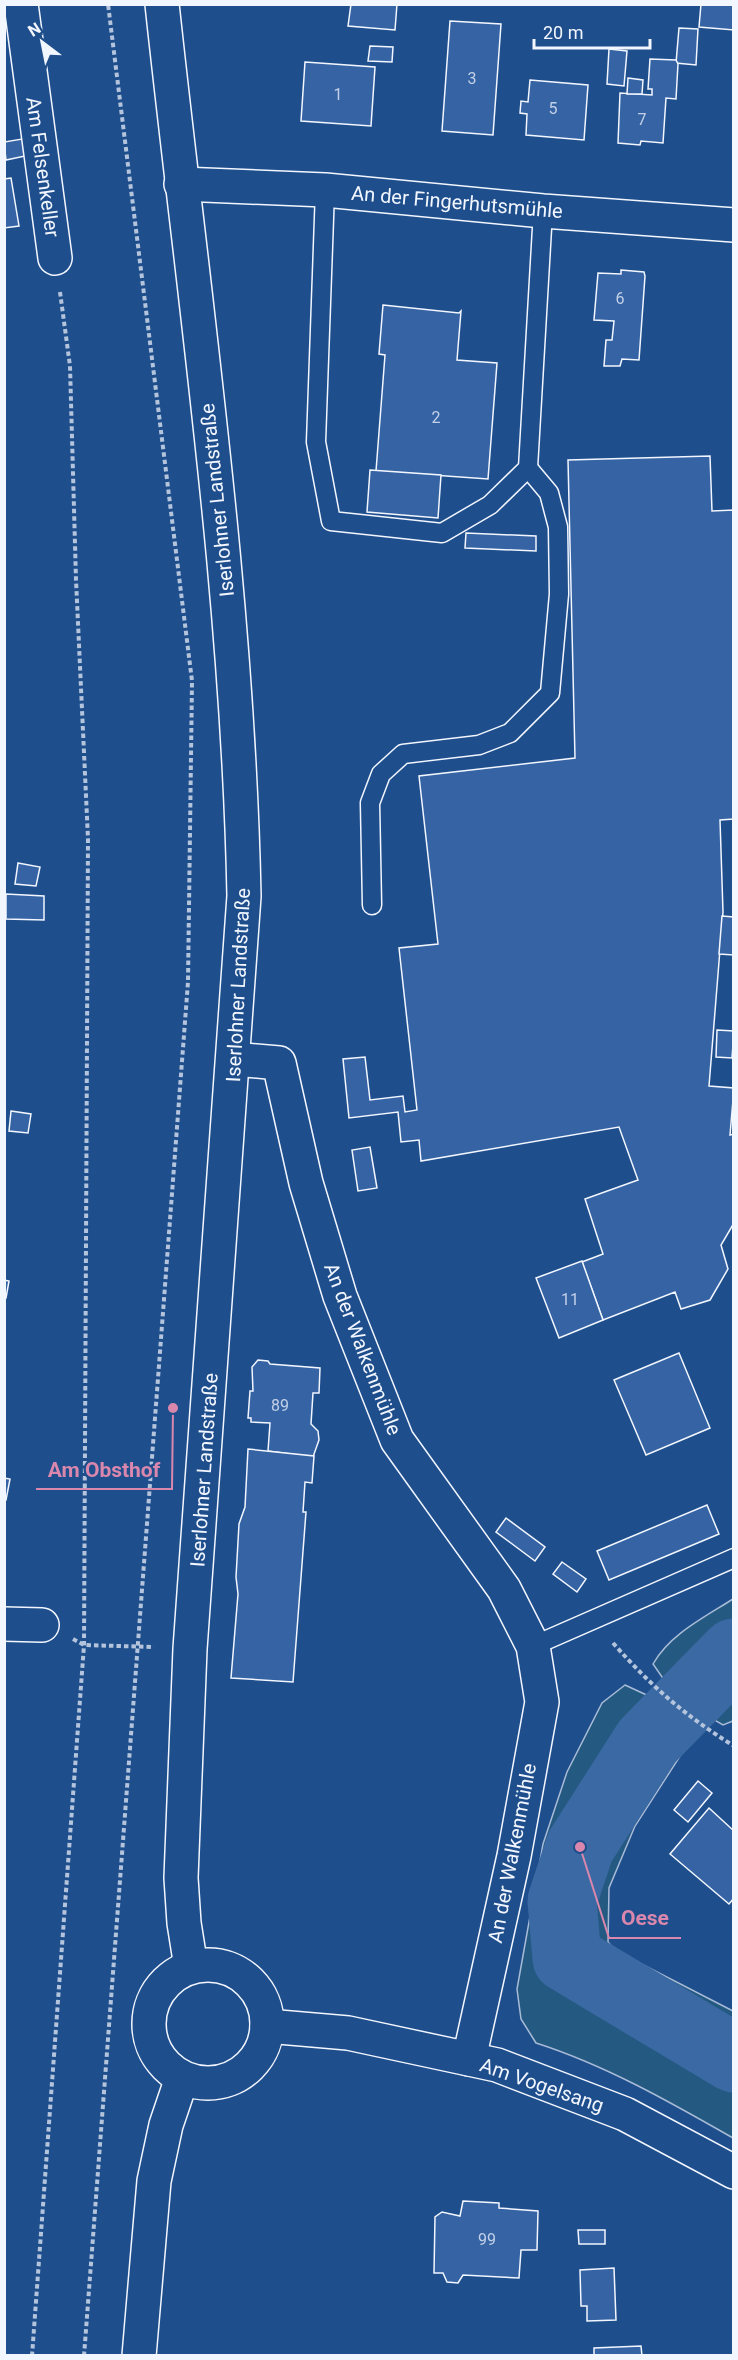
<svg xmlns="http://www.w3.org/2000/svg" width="738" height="2360" viewBox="0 0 738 2360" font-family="Roboto,sans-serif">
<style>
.green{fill:#245a82;stroke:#a8bbd7;stroke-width:1.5}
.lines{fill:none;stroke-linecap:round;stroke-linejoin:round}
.river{stroke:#3b69a3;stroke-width:69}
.building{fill:#3563a3;stroke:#f2f6ff;stroke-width:1.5}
.service-casing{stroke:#f2f6ff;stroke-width:21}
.minor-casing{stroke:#f2f6ff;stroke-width:36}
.primary-casing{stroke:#f2f6ff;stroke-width:36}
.path{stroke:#b3c4dc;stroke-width:4;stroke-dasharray:4.5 3;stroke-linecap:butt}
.service{stroke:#1f4e8c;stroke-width:18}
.minor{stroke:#1f4e8c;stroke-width:33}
.primary{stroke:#1f4e8c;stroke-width:33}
.labels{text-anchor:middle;stroke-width:4.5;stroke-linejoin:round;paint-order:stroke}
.number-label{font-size:16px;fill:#c3d1e8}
.street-label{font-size:20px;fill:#f2f6ff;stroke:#1f4e8c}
.leader{fill:none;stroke:#da87ad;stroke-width:2}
.callout-dot{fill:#da87ad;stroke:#1f4e8c;stroke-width:2}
.callout-label{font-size:21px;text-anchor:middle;font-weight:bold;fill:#da87ad;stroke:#1f4e8c;stroke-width:4.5;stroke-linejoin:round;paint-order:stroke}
</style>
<rect width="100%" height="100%" fill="#1f4e8c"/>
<g class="green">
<path d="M733 1599V1625L669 1687 653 1664C670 1634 705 1617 733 1599Z"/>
<path d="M733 1684V1721L723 1725 711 1718 708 1712Z"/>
<path d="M625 1685 653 1698 693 1736 635 1826 609 1888 608 1942 616 1951 733 2011V2138C670 2102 605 2065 536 2043L521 2019 517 1989 543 1844 567 1772 602 1703Z"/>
</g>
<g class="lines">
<path class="river" d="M734 1653 647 1742 580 1847 562 1901 567 1958 734 2058"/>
</g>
<g class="building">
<path d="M397 4 395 30 348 26 351 4Z"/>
<path d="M701 4H734V30L699 27Z"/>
<path d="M450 21 501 24 493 135 442 131Z"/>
<path d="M679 28 698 29 696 65 676 63Z"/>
<path d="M370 46 393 47 392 62 368 61Z"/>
<path d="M609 49 627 51 624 86 607 84Z"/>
<path d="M650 59 676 60 678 64 676 99 666 98 663 143 641 141 640 145 618 143 620 93 652 95V89H648Z"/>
<path d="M305 62 375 67 371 126 301 121Z"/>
<path d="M628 78 643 80 642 94H627Z"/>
<path d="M530 80 588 85 584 140 526 135 527 114 520 113 521 101 528 102Z"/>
<path d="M28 138 30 155 6 160 4 142Z"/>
<path d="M11 178 19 226 4 228V179Z"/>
<path d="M621 270 644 272 645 276 639 360 622 359 620 366H604L606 340H612L614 321 594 320 598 273 621 274Z"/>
<path d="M383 305 459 313 461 311 457 360 497 363 488 479 376 471 385 355 379 354Z"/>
<path d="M710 456 712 511 734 510V819L720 820 723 912 709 1086 734 1088 730 1135 734 1134V1223L721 1245 728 1269 710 1300 681 1309 675 1292 603 1320 582 1262 603 1254 585 1199 638 1180 619 1127 421 1161 419 1140 401 1142 398 1112 349 1118 343 1059 365 1057 370 1100 403 1096 405 1112 417 1110 399 948 438 944 419 776 575 758 568 460Z"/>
<path d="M370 470 441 475 438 518 367 512Z"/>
<path d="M466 533 536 536V551L465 548Z"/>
<path d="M18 863 40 867 36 886 15 884Z"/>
<path d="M6 894 44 896V920L6 919Z"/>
<path d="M722 916 734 917V955L719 954Z"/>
<path d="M717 1030 734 1031 732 1058 716 1057Z"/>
<path d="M11 1111 31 1114 28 1133 9 1131Z"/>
<path d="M370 1147 377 1188 358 1191 352 1150Z"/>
<path d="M582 1261 603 1320 559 1338 536 1278Z"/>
<path d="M4 1280 9 1281 6 1298H4Z"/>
<path d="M679 1353 710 1428 646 1455 614 1380Z"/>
<path d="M258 1360 268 1361 270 1364 320 1368 319 1393H313L311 1424 318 1431 319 1440 313 1457 268 1451 270 1423 251 1422V1418H248L250 1391H253L252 1367Z"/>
<path d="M248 1449 314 1456 312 1483 305 1482 303 1512H306L293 1682 231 1678 238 1594 236 1577 239 1524 245 1507Z"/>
<path d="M4 1478 10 1479 6 1500H4Z"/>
<path d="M707 1505 719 1534 609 1580 597 1551Z"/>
<path d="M506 1518 545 1547 535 1561 496 1532Z"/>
<path d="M562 1562 586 1579 577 1592 553 1574Z"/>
<path d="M698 1781 712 1793 688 1822 674 1810Z"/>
<path d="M709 1808 734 1831V1898L729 1904 670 1854Z"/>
<path d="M463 2201 499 2203V2208L538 2211 537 2250H521L519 2278 463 2275 458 2283 447 2282 443 2273H434L435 2217 442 2212 460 2216Z"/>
<path d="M578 2230H605V2244H579Z"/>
<path d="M614 2268 616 2320 587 2321V2306H581L580 2270Z"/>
<path d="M641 2346 642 2356H594V2348Z"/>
</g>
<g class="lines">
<defs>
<g id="service">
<path d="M325 190 316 442 331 521 442 533 490 505 528 468 543 211"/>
<path d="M372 905 370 803 381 774 403 754 479 745 510 733 550 693 559 594 558 527 549 493 528 468"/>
<path d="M533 1646 734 1558"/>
</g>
<g id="minor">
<path d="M21 4 55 258"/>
<path d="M181 184 325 190 543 211 734 225"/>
<path d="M234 1059 279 1063 306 1183 340 1296 397 1440 504 1589 533 1646 542 1702 514 1856 469 2059"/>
<path d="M4 1624 42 1625"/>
<path d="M267 2026 348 2033 497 2065 625 2114 734 2172"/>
</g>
<g id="primary">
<path d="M162 4C194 301 238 597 244 896L190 1649 181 1878 184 1923 191 1967"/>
<circle cx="208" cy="2024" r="59"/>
<path d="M139 2356 154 2181 166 2125 182 2078"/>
</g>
</defs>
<use href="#service" class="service-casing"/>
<use href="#minor" class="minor-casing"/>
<use href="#primary" class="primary-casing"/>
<g class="path">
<path d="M73 1639 84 1645 154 1647"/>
<path d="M613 1643C652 1687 684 1715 734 1746"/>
<path d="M32 2356 84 1645 88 839 76 580 70 366 60 292"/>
<path d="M84 2356 188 982 192 681 108 4"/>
</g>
<use href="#service" class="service"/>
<use href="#minor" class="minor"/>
<use href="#primary" class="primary"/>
</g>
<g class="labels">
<g class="number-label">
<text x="472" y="84">3</text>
<text x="338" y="100">1</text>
<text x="553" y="114">5</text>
<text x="642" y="125">7</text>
<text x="620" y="304">6</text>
<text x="436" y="423">2</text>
<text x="570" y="1305">11</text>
<text x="280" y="1411">89</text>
<text x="487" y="2245">99</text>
</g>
<g class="street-label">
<text transform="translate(43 167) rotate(82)" y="7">Am Felsenkeller</text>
<text transform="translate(457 202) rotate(5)" y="7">An der Fingerhutsmühle</text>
<text transform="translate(217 500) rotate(-96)" y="7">Iserlohner Landstraße</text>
<text transform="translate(238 985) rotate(-87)" y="7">Iserlohner Landstraße</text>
<text transform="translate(363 1349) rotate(69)" y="7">An der Walkenmühle</text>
<text transform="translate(204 1470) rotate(-86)" y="7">Iserlohner Landstraße</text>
<text transform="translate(512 1853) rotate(-79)" y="7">An der Walkenmühle</text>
<text transform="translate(542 2085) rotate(19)" y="7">Am Vogelsang</text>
</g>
</g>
<path class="leader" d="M173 1408L172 1489H36M580 1847L609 1938H681"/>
<g class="callout-dot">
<circle cx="173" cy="1408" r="6"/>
<circle cx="580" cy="1847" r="6"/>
</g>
<g class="callout-label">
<text x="104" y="1477">Am Obsthof</text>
<text x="645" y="1925">Oese</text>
</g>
<rect width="738" height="2360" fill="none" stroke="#f2f6ff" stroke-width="12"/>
<g transform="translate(42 42) rotate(328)" stroke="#1f4e8c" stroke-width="4.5" paint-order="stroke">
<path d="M0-4.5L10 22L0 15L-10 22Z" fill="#f2f6ff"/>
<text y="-9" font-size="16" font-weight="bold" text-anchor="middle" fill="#f2f6ff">N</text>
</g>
<path d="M534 39v9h116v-9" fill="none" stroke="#f2f6ff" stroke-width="3"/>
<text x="543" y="39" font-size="18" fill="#f2f6ff" stroke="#1f4e8c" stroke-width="4.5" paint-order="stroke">20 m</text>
</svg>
